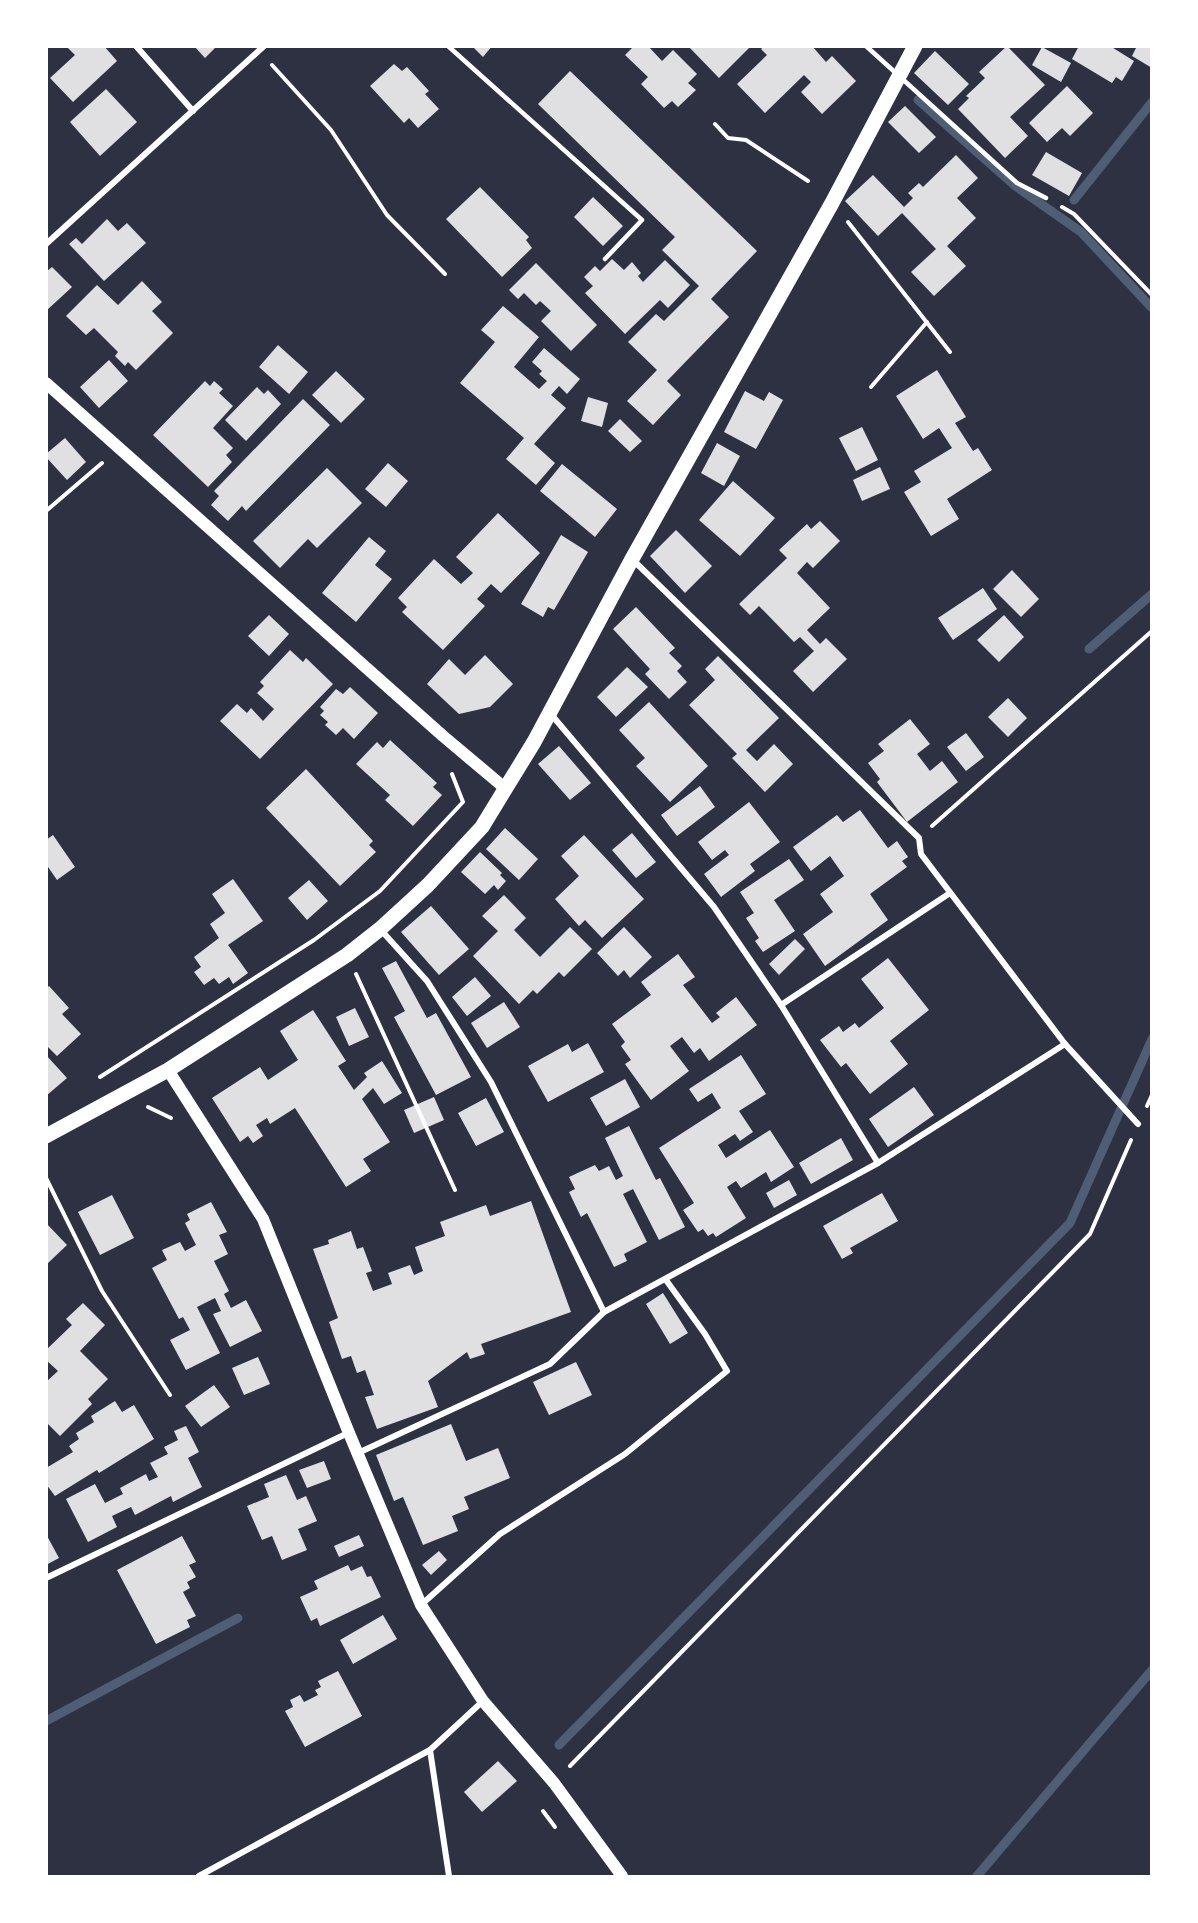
<svg xmlns="http://www.w3.org/2000/svg" width="1198" height="1923" viewBox="0 0 1198 1923" font-family="'Roboto Condensed',sans-serif">
<style>
.lines{fill:none;stroke-linecap:round;stroke-linejoin:round}
.stream{stroke:#4f5d75;stroke-width:9}
.building{fill:#e0e0e3}
.path{stroke:#fff;stroke-width:4}
.service{stroke:#fff;stroke-width:4.5}
.minor{stroke:#fff;stroke-width:6}
.secondary{stroke:#fff;stroke-width:12}
.primary{stroke:#fff;stroke-width:15}
</style>
<rect width="100%" height="100%" fill="#2d3142"/>
<g class="lines">
<g class="stream">
<path d="M918 100 1014 185 1081 232 1152 308"/>
<path d="M1074 200 1152 102"/>
<path d="M1089 649 1152 594"/>
<path d="M46 1721 238 1618"/>
<path d="M559 1745 1070 1223 1152 1039"/>
<path d="M977 1876 1152 1670"/>
</g>
</g>
<g class="building">
<path d="M66 46H104L117 61 73 102 50 78 75 55Z"/>
<path d="M194 46H217L205 58Z"/>
<path d="M472 46H492L483 57Z"/>
<path d="M634 46H648L662 61 673 50 697 74 688 83 696 90 678 107 672 101 664 108 641 84 648 77 625 55Z"/>
<path d="M688 46H751L719 78Z"/>
<path d="M764 46H812L826 62 832 56 856 81 822 114 801 92 811 82 804 75 765 113 737 84 767 55 761 49Z"/>
<path d="M1007 46 1045 85 1010 117 1028 136 1005 158 958 109 969 98 966 96 985 78 979 72Z"/>
<path d="M1079 46H1110L1134 61 1122 81 1116 77 1112 83 1072 59Z"/>
<path d="M1137 46H1152V68L1132 56Z"/>
<path d="M1042 47 1071 63 1061 82 1032 65Z"/>
<path d="M935 51 969 84 948 105 914 73Z"/>
<path d="M394 64 402 71 407 67 429 91 425 94 439 109 418 128 409 118 404 123 370 86Z"/>
<path d="M570 71 757 251 711 299 729 317 667 381 681 395 653 425 627 401 657 370 628 342 656 314 664 321 699 286 662 250 675 237 538 104Z"/>
<path d="M1067 86 1093 113 1070 136 1062 128 1047 142 1029 123Z"/>
<path d="M106 89 137 122 100 156 70 122Z"/>
<path d="M905 106 936 137 919 153 888 122Z"/>
<path d="M1046 152 1082 173 1069 196 1032 175Z"/>
<path d="M956 155 978 178 957 198 976 218 947 246 966 266 934 296 911 272 936 249 902 213 878 236 845 201 873 175 904 207 913 198 908 193 919 183 923 187Z"/>
<path d="M480 187 529 237 526 240 532 248 502 277 446 219Z"/>
<path d="M593 197 623 226 603 246 574 217Z"/>
<path d="M107 219 118 231 127 223 146 243 104 281 69 244 76 238 82 244Z"/>
<path d="M612 259 624 270 632 262 641 273 638 276 643 282 665 260 690 285 668 308 660 300 625 334 585 293 593 286 584 277 595 266 600 271Z"/>
<path d="M536 263 597 325 571 351 541 321 551 311 540 301 536 305 524 293 518 299 509 290Z"/>
<path d="M52 267 72 287 46 311V272Z"/>
<path d="M142 281 162 302 152 311 173 333 136 370 128 362 125 366 115 356 118 352 94 328 86 335 66 316 97 285 118 305Z"/>
<path d="M503 306 539 337 514 367 539 389 547 381 539 374 542 371 532 362 544 348 580 379 567 394 559 386 551 395 566 408 534 444 555 463 536 485 506 459 524 438 460 383 495 342 481 330Z"/>
<path d="M278 345 308 372 289 394 259 367Z"/>
<path d="M109 360 128 381 99 408 80 387Z"/>
<path d="M937 370 966 417 955 423 973 451 978 448 992 470 947 499 959 519 931 536 904 492 921 482 914 471 952 448 939 428 923 439 896 396Z"/>
<path d="M336 371 365 399 341 423 312 395Z"/>
<path d="M205 381 210 386 214 381 223 389 219 393 233 406 213 428 233 448 226 455 232 462 208 487 153 435Z"/>
<path d="M257 387 264 394 268 390 281 404 246 441 225 420Z"/>
<path d="M745 391 764 401 769 392 783 400 756 449 724 432Z"/>
<path d="M588 397 608 403 602 427 581 421Z"/>
<path d="M303 399 330 425 246 511 242 506 228 521 211 505 219 496 214 491Z"/>
<path d="M620 419 642 441 630 452 608 431Z"/>
<path d="M862 427 878 460 856 471 839 438Z"/>
<path d="M65 438 86 462 67 480 46 457V454Z"/>
<path d="M717 443 740 456 724 486 701 473Z"/>
<path d="M388 463 408 481 386 507 365 489Z"/>
<path d="M562 464 617 509 595 537 540 491Z"/>
<path d="M880 467 890 489 862 501 853 480Z"/>
<path d="M327 468 362 503 317 548 308 539 280 568 253 541Z"/>
<path d="M733 481 775 518 740 556 699 520Z"/>
<path d="M498 513 540 553 501 593 491 584 477 599 485 606 443 650 402 612 407 607 398 598 434 559 461 584 473 573 456 557Z"/>
<path d="M820 521 840 541 813 568 807 562 797 573 830 608 807 630 820 644 826 638 847 659 813 692 793 671 814 651 800 637 794 642 759 606 750 615 739 604 787 558 779 550 807 524 811 529Z"/>
<path d="M676 530 712 566 685 593 650 556Z"/>
<path d="M561 535 588 552 554 610 548 607 543 617 521 604Z"/>
<path d="M369 537 386 551 375 565 392 579 356 622 322 593Z"/>
<path d="M1012 570 1039 599 1021 617 993 589Z"/>
<path d="M983 588 997 609 953 640 938 618Z"/>
<path d="M636 607 675 648 669 653 682 666 677 671 687 682 669 699 645 674 650 669 613 629Z"/>
<path d="M269 615 289 634 269 656 248 636Z"/>
<path d="M1004 615 1024 637 999 662 977 640Z"/>
<path d="M290 650 303 662 306 658 333 684 260 759 220 721 237 704 247 713 251 708 263 721 274 709 257 693 264 686 260 682Z"/>
<path d="M485 655 513 684 490 707 459 714 427 684 449 659 465 675Z"/>
<path d="M718 656 779 718 746 750 757 761 774 744 793 764 765 792 732 758 737 754 689 705 715 680 705 669Z"/>
<path d="M627 667 648 687 616 717 597 697Z"/>
<path d="M350 687 378 713 354 739 343 728 336 735 325 725 328 722 320 715 324 711 320 707 336 689 343 694Z"/>
<path d="M1008 698 1027 718 1008 737 988 717Z"/>
<path d="M649 702 708 766 670 802 636 766 645 758 619 730Z"/>
<path d="M910 719 930 744 917 754 930 771 942 761 958 782 907 822 877 782 880 779 868 763 884 751 878 744Z"/>
<path d="M966 733 984 757 966 771 947 747Z"/>
<path d="M390 740 437 783 433 787 442 795 413 826 385 800 390 795 356 764 377 742 383 748Z"/>
<path d="M559 746 591 783 570 800 538 764Z"/>
<path d="M306 769 373 841 369 845 376 852 340 886 266 808Z"/>
<path d="M700 786 715 807 677 836 661 815Z"/>
<path d="M749 802 780 842 750 864 755 871 721 897 704 874 729 855 725 850 712 860 698 842Z"/>
<path d="M860 810 888 848 897 841 908 857 902 861 907 867 870 894 888 920 825 966 803 934 833 912 820 894 844 876 830 856 811 871 793 847 837 815 843 822Z"/>
<path d="M505 828 538 859 519 880 486 849Z"/>
<path d="M632 833 656 862 636 878 612 850Z"/>
<path d="M53 835 75 867 57 880 46 864V840Z"/>
<path d="M584 835 644 899 602 938 585 920 579 926 555 899 579 876 561 856Z"/>
<path d="M480 852 502 873 500 875 506 881 498 890 494 885 485 894 461 872Z"/>
<path d="M789 859 804 880 774 900 795 931 763 952 755 941 759 938 746 918 754 913 740 892Z"/>
<path d="M233 879 263 921 228 945 248 973 233 984 229 977 219 984 214 978 204 985 194 972 201 967 194 957 219 938 210 924 225 913 212 894Z"/>
<path d="M309 880 328 901 307 920 288 898Z"/>
<path d="M504 895 526 918 514 930 540 957 570 927 592 949 564 977 559 972 537 994 533 990 519 1004 473 956 498 931 482 916Z"/>
<path d="M431 906 469 949 439 975 401 932Z"/>
<path d="M624 927 652 957 630 978 624 970 618 976 597 953Z"/>
<path d="M795 939 805 949 779 975 769 964Z"/>
<path d="M678 954 695 977 683 985 712 1023 720 1017 716 1013 736 997 757 1025 709 1061 700 1048 694 1053 682 1037 670 1046 689 1071 651 1100 625 1064 631 1060 621 1046 625 1042 612 1024 651 995 641 982Z"/>
<path d="M888 958 929 1010 890 1041 908 1064 870 1094 846 1063 841 1067 820 1040 839 1026 843 1032 855 1023 859 1028 884 1008 861 979Z"/>
<path d="M396 961 427 1018 436 1013 471 1077 436 1095 394 1017 405 1011 382 968Z"/>
<path d="M475 977 491 996 467 1016 452 997Z"/>
<path d="M49 986 69 1008 62 1014 81 1034 57 1056 46 1045V989Z"/>
<path d="M504 1002 520 1027 487 1048 471 1023Z"/>
<path d="M355 1008 369 1037 349 1046 336 1017Z"/>
<path d="M313 1010 346 1061 338 1066 354 1090 367 1077 364 1073 382 1061 402 1093 384 1104 373 1088 362 1099 390 1142 363 1159 371 1171 346 1187 295 1108 270 1124 267 1118 256 1125 263 1136 253 1143 248 1136 240 1142 212 1098 260 1067 268 1080 298 1060 280 1031Z"/>
<path d="M588 1043 604 1072 548 1102 528 1066 568 1044 572 1052Z"/>
<path d="M46 1055 67 1078 46 1096Z"/>
<path d="M741 1055 766 1094 739 1111 753 1132 740 1141 735 1134 718 1145 726 1158 770 1130 794 1167 771 1182 766 1172 741 1188 736 1181 727 1187 746 1218 716 1237 713 1233 708 1236 703 1229 698 1232 683 1210 694 1203 659 1148 721 1108 712 1093 698 1102 689 1089Z"/>
<path d="M625 1079 640 1107 606 1126 590 1098Z"/>
<path d="M914 1087 934 1115 888 1147 869 1119Z"/>
<path d="M434 1097 444 1120 414 1133 404 1110Z"/>
<path d="M486 1098 504 1132 476 1146 458 1113Z"/>
<path d="M629 1126 656 1180 660 1178 685 1227 659 1240 633 1189 623 1194 647 1242 624 1254 627 1261 614 1267 587 1213 581 1217 569 1192 575 1189 569 1177 595 1165 599 1171 609 1166 616 1180 623 1176 605 1138Z"/>
<path d="M841 1138 853 1160 811 1184 799 1163Z"/>
<path d="M789 1180 797 1195 774 1208 766 1193Z"/>
<path d="M882 1193 898 1221 850 1248 853 1253 842 1259 823 1226Z"/>
<path d="M112 1195 134 1238 100 1255 78 1212Z"/>
<path d="M531 1201 571 1312 481 1344 485 1354 470 1359 467 1352 428 1381 438 1407 377 1429 365 1397 374 1395 365 1370 357 1373 351 1356 342 1359 329 1322 338 1318 313 1249 329 1244 328 1240 351 1231 357 1249 363 1247 372 1271 366 1273 373 1291 392 1284 388 1273 410 1265 414 1275 423 1271 415 1247 445 1236 440 1222 486 1205 490 1216Z"/>
<path d="M211 1202 227 1232 219 1235 228 1254 214 1261 229 1291 224 1294 231 1308 246 1300 262 1331 230 1347 213 1314 221 1311 215 1298 197 1307 220 1353 186 1370 170 1340 190 1330 183 1317 179 1319 152 1268 167 1260 162 1250 180 1242 185 1251 196 1245 185 1223 190 1220 187 1214Z"/>
<path d="M46 1223 67 1245 46 1265Z"/>
<path d="M663 1293 688 1333 670 1344 646 1304Z"/>
<path d="M83 1303 105 1325 80 1351 108 1379 88 1399 92 1404 60 1436 46 1422V1382L58 1371 46 1360V1350L72 1325 66 1319Z"/>
<path d="M258 1357 270 1384 244 1395 232 1368Z"/>
<path d="M576 1362 592 1395 549 1415 533 1382Z"/>
<path d="M214 1385 230 1407 201 1427 185 1406Z"/>
<path d="M115 1401 122 1412 134 1405 154 1439 99 1473 97 1470 55 1496 46 1484V1468L73 1452 69 1446 79 1439 76 1433 94 1422 91 1416Z"/>
<path d="M451 1424 466 1461 498 1448 510 1478 464 1497 469 1509 452 1516 458 1531 423 1545 403 1497 394 1501 376 1455Z"/>
<path d="M186 1426 199 1452 188 1458 202 1487 173 1502 171 1496 135 1515 131 1507 112 1516 117 1527 88 1542 66 1499 95 1484 105 1503 123 1494 120 1488 146 1474 149 1481 158 1477 150 1463 168 1454 164 1447 178 1440 174 1431Z"/>
<path d="M324 1461 331 1479 307 1488 299 1470Z"/>
<path d="M286 1475 297 1500 306 1496 317 1521 298 1529 307 1550 282 1560 272 1536 262 1540 247 1506 269 1497 264 1484Z"/>
<path d="M46 1534 59 1558 46 1565Z"/>
<path d="M359 1535 364 1546 339 1557 334 1546Z"/>
<path d="M182 1536 196 1562 189 1565 196 1577 187 1582 190 1588 183 1592 196 1616 187 1620 190 1627 156 1644 117 1570Z"/>
<path d="M439 1551 447 1560 431 1575 422 1565Z"/>
<path d="M348 1565 351 1571 362 1566 367 1577 371 1576 381 1597 320 1626 317 1618 311 1621 300 1597 318 1589 314 1581Z"/>
<path d="M383 1615 397 1639 353 1664 340 1640Z"/>
<path d="M338 1671 362 1716 305 1747 285 1711 293 1707 290 1700 300 1695 304 1702 318 1695 315 1690 321 1687 318 1681Z"/>
<path d="M498 1761 517 1781 482 1812 464 1792Z"/>
</g>
<g class="lines">
<g class="path">
<path d="M272 65 331 130 387 215 445 274"/>
<path d="M715 124 728 138 746 140 808 181"/>
<path d="M1062 207 1074 214 1152 295"/>
<path d="M848 222 950 352"/>
<path d="M871 387 927 322"/>
<path d="M46 511 102 463"/>
<path d="M932 826 1152 631"/>
<path d="M356 974 455 1190"/>
<path d="M100 1077 314 940 380 891 463 802 452 774"/>
<path d="M1147 1106 1152 1095"/>
<path d="M148 1107 171 1118"/>
<path d="M46 1178 102 1291 170 1395"/>
<path d="M570 1766 1090 1234 1131 1140"/>
<path d="M543 1811 555 1827"/>
</g>
<g class="service">
<path d="M448 46 642 220 605 259"/>
<path d="M866 46 1017 183 1046 198"/>
</g>
<g class="minor">
<path d="M136 46 193 111"/>
<path d="M46 244 264 46"/>
<path d="M633 560 919 838 921 854 1065 1044 1138 1124"/>
<path d="M550 713 714 907 781 1005 878 1163"/>
<path d="M380 929 427 981 491 1082 604 1312"/>
<path d="M781 1005 950 893"/>
<path d="M358 1453 550 1364 604 1312 878 1163 1065 1044"/>
<path d="M46 1578 348 1433"/>
<path d="M421 1605 500 1534 625 1454 727 1371 705 1334 666 1280"/>
<path d="M199 1876 430 1750"/>
<path d="M449 1876 430 1750 483 1701"/>
</g>
<g class="secondary">
<path d="M46 383 443 736 506 789"/>
<path d="M168 1070 263 1219 349 1433 421 1605 483 1701 554 1783 622 1876"/>
</g>
<path class="primary" d="M46 1136 168 1070 347 955 380 929 428 885 482 827 534 742 632 559 832 203 915 46"/>
</g>
<rect width="1198" height="1923" fill="none" stroke="#ffffff" stroke-width="96"/>
</svg>
